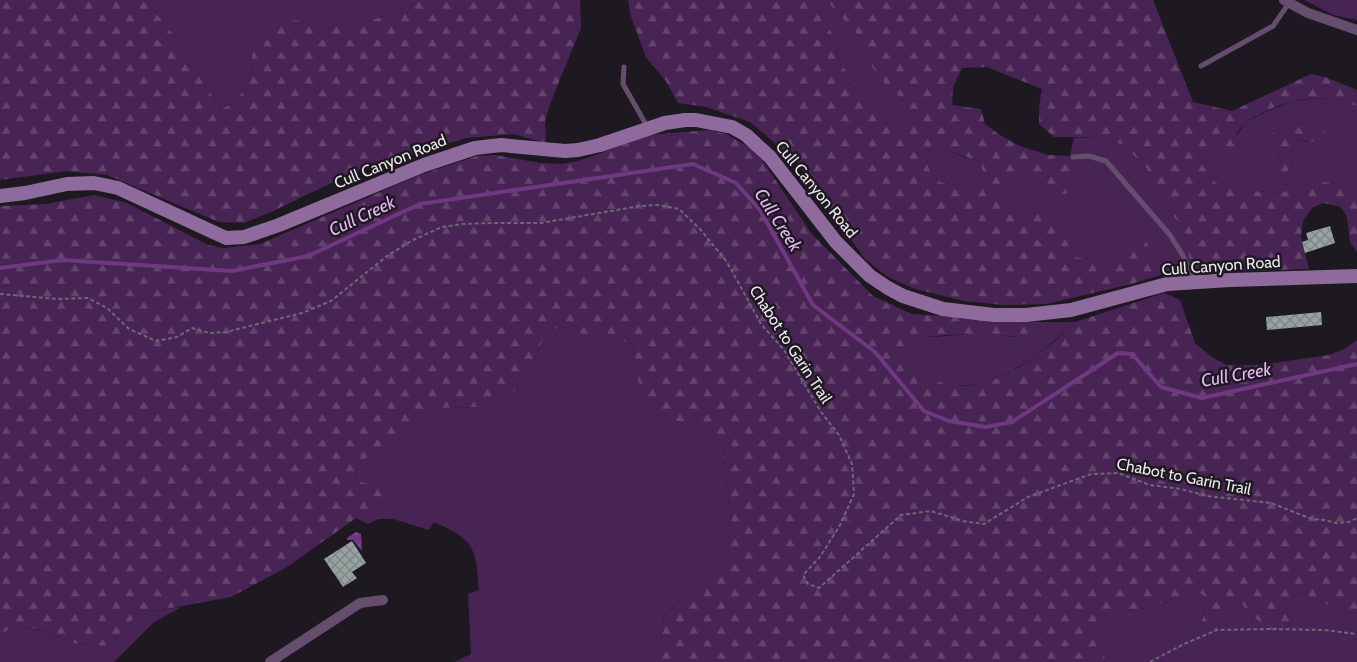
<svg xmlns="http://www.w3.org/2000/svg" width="1357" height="662" viewBox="0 0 1357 662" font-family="Cabin,sans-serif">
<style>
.green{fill:#482454;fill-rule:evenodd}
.forest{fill:url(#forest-firs);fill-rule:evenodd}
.water{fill:url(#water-waves)}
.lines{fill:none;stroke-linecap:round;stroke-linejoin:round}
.stream{stroke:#6f3881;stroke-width:4}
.building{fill:url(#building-cross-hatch)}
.path{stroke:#6c686e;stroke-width:2;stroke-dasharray:4 2.5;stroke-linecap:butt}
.lane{stroke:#654e6d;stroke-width:5}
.street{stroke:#654e6d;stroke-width:10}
.secondary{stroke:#8f6a9c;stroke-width:14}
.labels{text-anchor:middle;stroke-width:5;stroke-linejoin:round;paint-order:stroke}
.street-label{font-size:16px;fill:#ece8ed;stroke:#1e1920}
.water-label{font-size:18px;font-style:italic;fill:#e3b7f3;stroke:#1e1920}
</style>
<defs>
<pattern id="forest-firs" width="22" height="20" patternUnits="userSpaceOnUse" patternTransform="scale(1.25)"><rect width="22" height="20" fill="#482454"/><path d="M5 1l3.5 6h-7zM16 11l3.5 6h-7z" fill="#63446d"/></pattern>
<pattern id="water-waves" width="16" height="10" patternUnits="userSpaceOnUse" patternTransform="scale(1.25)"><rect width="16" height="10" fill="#6f3881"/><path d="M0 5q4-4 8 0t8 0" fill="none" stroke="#845593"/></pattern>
<pattern id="building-cross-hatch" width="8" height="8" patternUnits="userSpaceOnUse" patternTransform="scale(1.25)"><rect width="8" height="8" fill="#95a2a0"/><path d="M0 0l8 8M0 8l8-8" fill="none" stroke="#7e8685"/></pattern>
</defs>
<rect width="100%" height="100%" fill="#1e1920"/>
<g class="green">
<path d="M147 0H420L413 5 370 21 317 30 300 20 252 56 251 74 237 102 221 109C205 87 194 62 177 40 167 26 156 14 147 0Z"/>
<path d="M808 0H826L859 36 863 51 887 86 904 101 912 122 910 132H897L883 122 874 103 852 79 838 60 833 35 818 11Z"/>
<path d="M1304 0H1357V20L1333 15Z"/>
<path d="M1315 98 1339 100 1357 106V190L1321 181 1279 193 1254 191 1216 183 1202 164 1205 149 1236 136 1246 122 1268 111 1291 102ZM1301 122 1311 124 1308 142 1298 140 1293 149 1291 168 1280 161 1278 148 1289 125Z"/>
<path d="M1097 137 1124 145 1147 169 1158 198 1180 224 1187 240 1191 273 1164 274 1166 265 1154 258 1133 239 1123 258 1101 262 1076 257 1063 235 1020 211 1003 214 996 197 1011 176H1026L1032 184 1077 173 1070 156 1074 138Z"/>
<path d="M936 146C951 151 965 158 980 162L983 172 970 185C943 185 927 184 927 153Z"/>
<path d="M1031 322H1075C1036 358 978 407 922 375 916 371 910 360 906 354L907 342 919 338 970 334H990L1015 337 1034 327Z"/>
<path d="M567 327 582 335H608L632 344 638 381 676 421 707 425 723 445 727 489 732 517 728 557 704 584 679 601 664 616 662 635 653 662H454L471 654 468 594 479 590C476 548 475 540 434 522L429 530 393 519H379L368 524 360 520 392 493 384 487 357 481 356 465 379 450 404 437 421 420 438 408 478 407 525 380 547 330Z"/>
<path d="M1299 592 1341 611 1357 614V662H1107L1097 644 1100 631 1114 616 1123 611 1148 608 1188 594H1202L1207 600 1201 624 1225 622 1226 602 1236 598 1255 618 1290 621 1288 607Z"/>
<path d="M181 607 153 623 114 662H0V634L17 626 36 629 76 644 109 646 134 618 150 612Z"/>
</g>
<g class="forest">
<path d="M0 0H147C156 14 167 26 177 40 194 62 205 87 221 109L237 102 251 74 252 56 259 38 280 22 300 20 317 30 370 21 413 5 420 0H580L581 28 550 104 545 121 546 143 513 134 466 138 352 173 273 211 244 223 219 222 107 175 67 171 0 180Z"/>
<path d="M628 0H808L818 11 833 35 838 60 852 79 874 103 883 122 897 132H910L912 122 904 101 887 86 871 65 863 51 859 36 826 0H1153L1193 102 1232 111 1311 74 1325 77 1357 90V106C1343 102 1330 98 1315 98 1294 99 1243 114 1236 136 1235 139 1237 145 1237 148L1230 154 1205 149 1202 164 1216 183 1254 191 1279 193 1321 181 1357 190V252L1350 242 1347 217 1341 207 1323 203 1312 208 1303 221 1301 237 1309 269 1191 273 1187 240 1180 224 1158 198 1147 169 1124 145 1097 137H1054L1039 124V107L1042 89 987 67 962 68 953 87 952 105 981 109 985 124 1000 135 1020 146 1048 155 1070 156 1077 173 1069 193 1047 197 1032 184 1026 176H1011L996 197 1003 214 1020 211 1047 215 1063 235 1076 257 1101 262 1123 258 1133 239H1145L1154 258 1167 265 1164 274 1131 284 1046 304 1003 305 964 301 915 289 888 277 865 259 795 160 750 122 706 107 678 103 666 81 646 57 631 17ZM936 146 980 162 983 172 970 185C943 185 927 184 927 153Z"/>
<path d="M1301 122 1311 124 1325 130 1318 142 1298 140 1293 149 1291 168 1282 176 1273 172 1280 161 1278 148 1272 134 1289 125Z"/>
<path d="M709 130 726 134 756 151 811 233 873 296 912 314 1031 322 1034 327C1032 330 1030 333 1026 335 1013 339 1001 334 988 334 965 334 928 334 907 342L906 354 920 374 945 384 967 386 995 379 1018 368 1054 342 1075 322 1164 293 1180 300 1195 343 1213 358 1227 365H1260L1329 355 1346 348 1357 340V614L1341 611 1299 592 1288 607 1290 621 1287 631H1273L1255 618 1236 598 1227 602 1225 622 1212 633 1201 625 1207 600 1202 594H1188L1148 608 1123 611 1114 616 1100 631 1097 644 1107 662H653L662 635 664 616 679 601 704 584 728 557 732 517 727 489 723 445 707 425 676 421 652 412 638 381 632 344 608 335H582L567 327 547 330 525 380 511 395 478 407 438 408 421 420 404 437 379 450 356 465 357 481 384 487 392 493 360 520 356 518 287 567 231 597 150 612 134 618 109 646 76 644 37 629 17 626 0 634V206L46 204 94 195 127 203 208 245 224 248 260 244 417 176 477 156 495 155 540 163 563 164 585 159 649 135Z"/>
</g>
<path class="water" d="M356 532 361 534 362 551 353 540H347V538Z"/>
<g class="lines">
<path class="stream" d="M0 268 63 260 232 271 308 256 420 204 693 164 736 183 760 210 813 305 875 352 924 411 949 421 986 427 1012 422 1118 353 1132 354 1161 387 1202 398 1357 364"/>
</g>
<g class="building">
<path d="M1330 226 1335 243 1305 253 1302 242 1308 240 1306 233Z"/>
<path d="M1321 312 1322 325 1267 330 1266 317Z"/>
<path d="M352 541 366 563 352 572 357 578 343 587 324 559Z"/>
</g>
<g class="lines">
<g class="path">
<path d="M0 294 58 299 88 298 107 308 129 329 156 341 177 337 192 328 209 333 226 332 302 313 331 301 387 256 413 240 442 227 463 224 492 223H541L640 206 659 205 679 209 700 229 727 262 761 324 784 350 821 412 839 435 852 464 854 494 840 525 820 557 803 575 808 584 819 588 901 515 931 511 963 521 984 524 1028 497 1091 474 1118 473 1150 485 1181 489 1207 496 1271 503 1312 519 1325 520 1336 523 1349 522 1357 518"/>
<path d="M1150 662 1184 644 1217 630 1270 629 1324 630 1357 634"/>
</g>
<g class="lane">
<path d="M1201 66 1273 26 1289 3"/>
<path d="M624 67 623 84 648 128"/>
<path d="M1073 157 1089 156 1106 161 1170 235 1182 254 1196 282"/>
</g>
<g class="street">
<path d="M1284 0 1308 13 1357 30"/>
<path d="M270 662 360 603 383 600"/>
</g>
<path class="secondary" d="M0 196 25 193 67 184 94 183 118 188 226 238 244 237 279 225 424 165 475 148 501 145 565 151 578 150 600 145 665 123 685 120H696L732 127 746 135 770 157 836 242 870 276 888 288 903 296 943 309 994 315H1026L1071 310 1167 284 1230 280 1357 276"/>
</g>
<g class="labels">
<g class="street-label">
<text transform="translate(390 161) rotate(-22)" y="6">Cull Canyon Road</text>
<text transform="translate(817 189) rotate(51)" y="6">Cull Canyon Road</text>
<text transform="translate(1221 265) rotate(-4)" y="6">Cull Canyon Road</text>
<text transform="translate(791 344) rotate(57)" y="6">Chabot to Garin Trail</text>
<text transform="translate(1184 476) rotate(11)" y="6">Chabot to Garin Trail</text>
</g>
<g class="water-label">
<text transform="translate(362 216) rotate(-25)" y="6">Cull Creek</text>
<text transform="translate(778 220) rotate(57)" y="6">Cull Creek</text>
<text transform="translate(1236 375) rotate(-10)" y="6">Cull Creek</text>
</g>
</g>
</svg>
